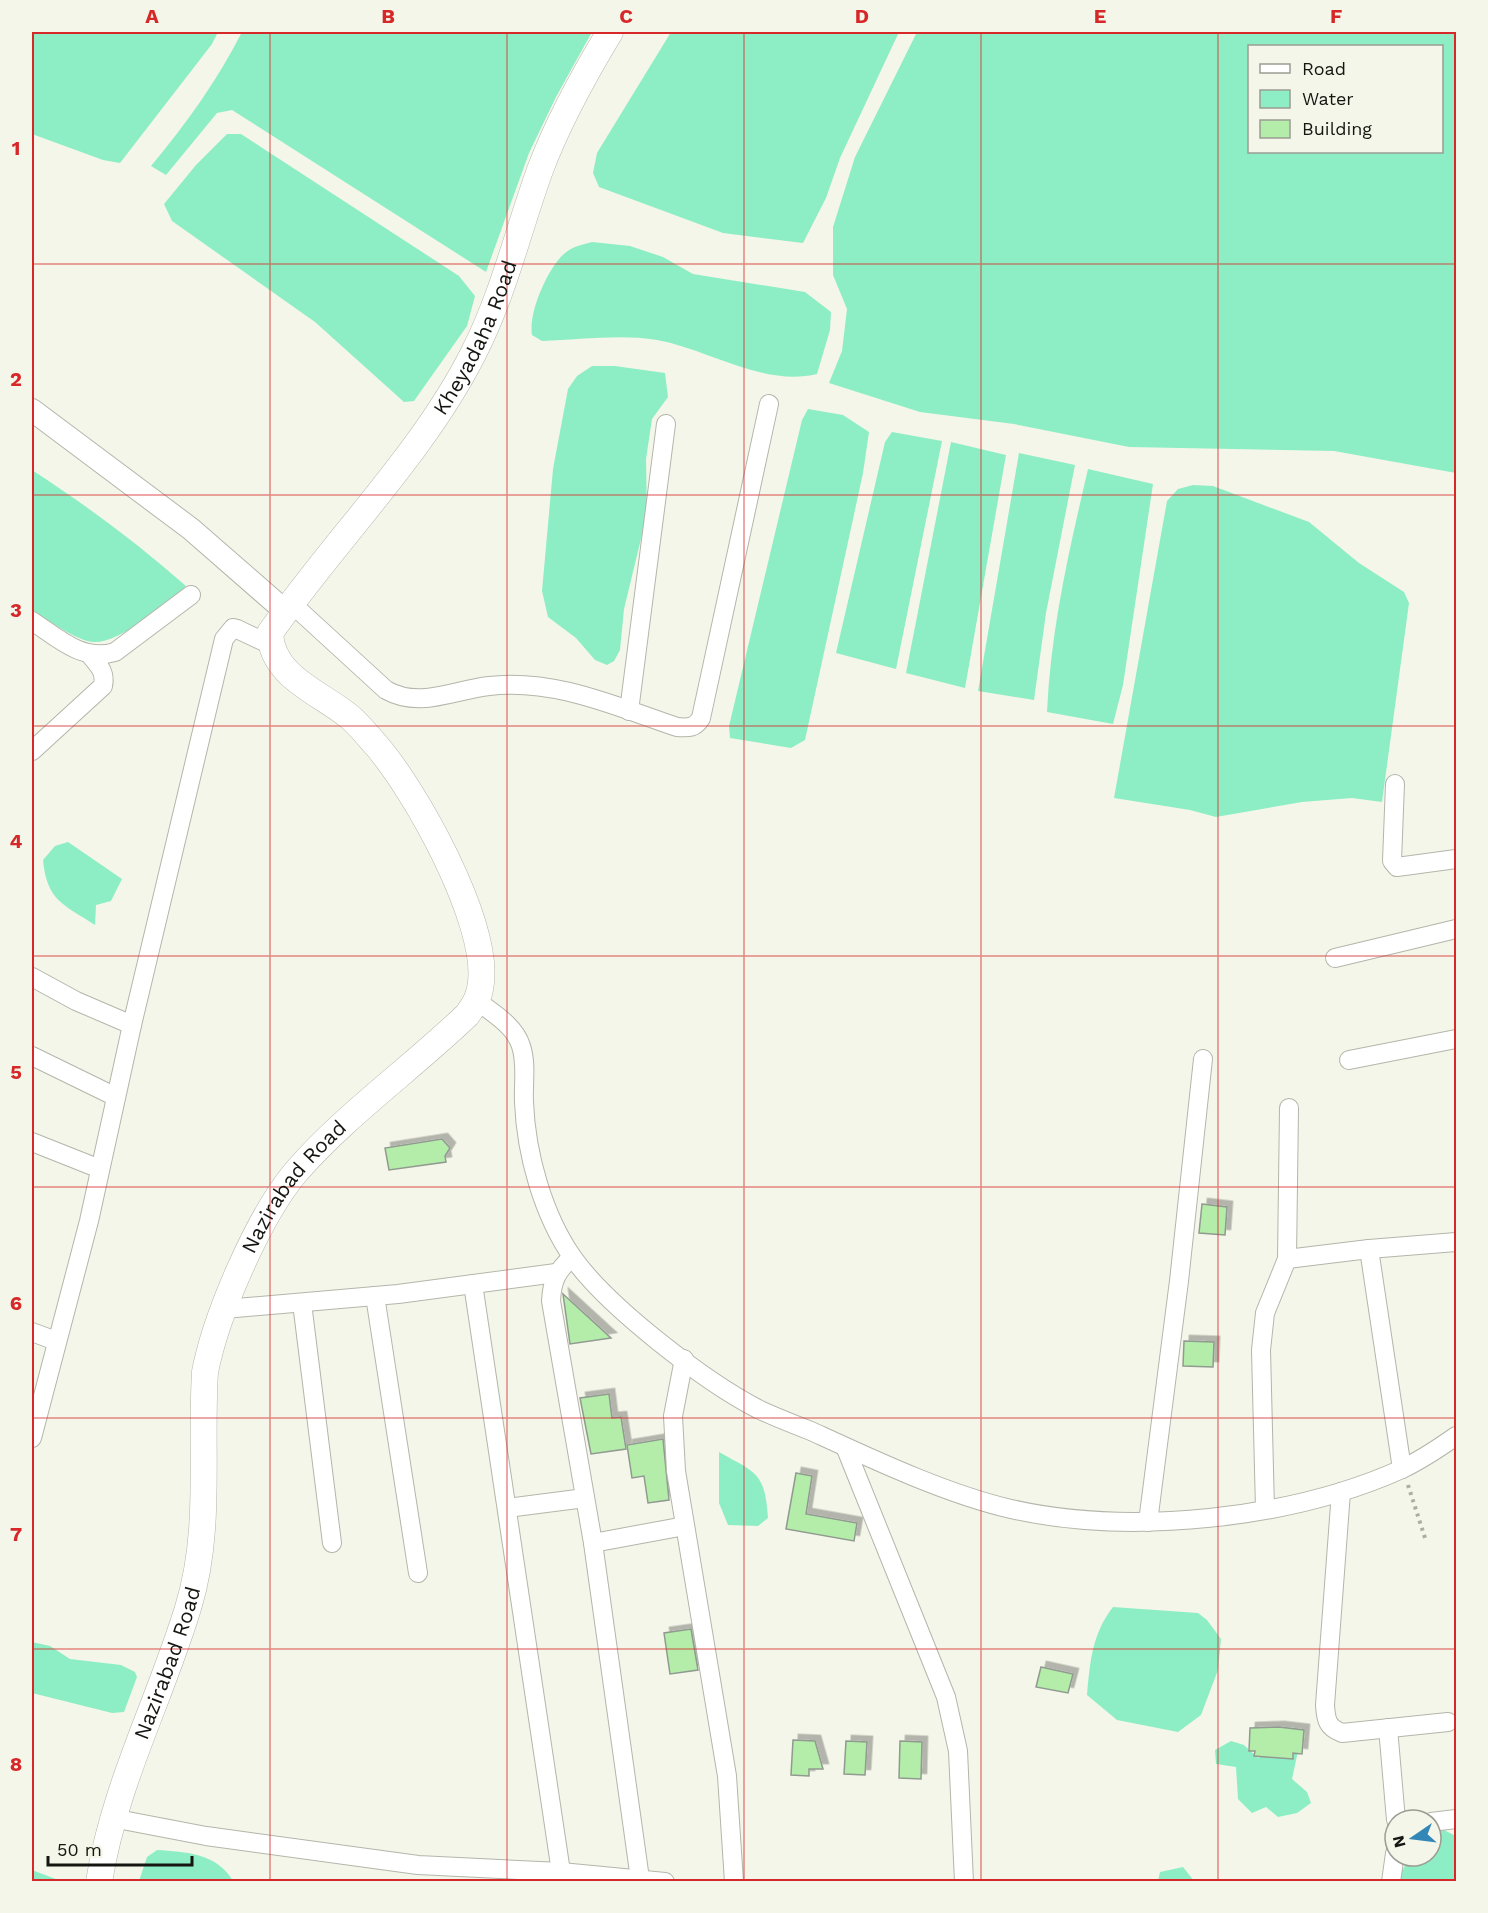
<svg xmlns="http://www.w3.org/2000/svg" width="1488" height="1913" viewBox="0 0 1488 1913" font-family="'Work Sans',sans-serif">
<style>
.water{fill:#8deec5;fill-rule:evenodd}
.building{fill:#b3eda9;stroke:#919a90;stroke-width:1.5;filter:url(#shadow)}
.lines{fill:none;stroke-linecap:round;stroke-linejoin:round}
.minor-casing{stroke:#b3b6aa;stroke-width:20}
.tertiary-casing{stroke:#b3b6aa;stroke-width:24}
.secondary-casing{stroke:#b3b6aa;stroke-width:27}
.path{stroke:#acaea4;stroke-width:4;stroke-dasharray:3 4.5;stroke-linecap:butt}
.minor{stroke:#fff;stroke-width:18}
.tertiary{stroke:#fff;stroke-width:22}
.secondary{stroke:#fff;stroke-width:26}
.grid{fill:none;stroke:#d62828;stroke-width:1.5;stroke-opacity:0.55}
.labels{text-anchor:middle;stroke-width:4.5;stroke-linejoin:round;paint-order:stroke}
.street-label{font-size:21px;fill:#151511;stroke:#f4f6e9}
.neatline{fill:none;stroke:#d62828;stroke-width:2}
.grid-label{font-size:20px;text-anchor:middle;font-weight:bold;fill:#d62828}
</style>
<defs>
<filter id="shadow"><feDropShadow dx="5.5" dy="-5.5" stdDeviation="0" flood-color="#0004"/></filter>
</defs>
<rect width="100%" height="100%" fill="#f4f6e9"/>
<g class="water">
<path d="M32 32H218L212 44 120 163 103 160 32 134Z"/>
<path d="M242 32H592L556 97 529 153 486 272 232 110 217 113 166 175 151 166C186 124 217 81 242 32Z"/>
<path d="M671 32H899L840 158 826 198 803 243 723 233 599 187 593 173 597 153Z"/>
<path d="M917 32H1456V473L1334 451 1129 447 1014 424 920 412 829 383 842 351 847 309 833 275V227L855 157ZM1250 46H1442V152H1250Z"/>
<path d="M227 134H241L459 276 475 296 467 326 414 401 404 402 315 322 172 221 164 204 196 165Z"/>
<path d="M592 242 630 246 663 257 693 274 805 292 831 312 830 330 817 374C763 387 708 349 657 340 619 334 579 340 542 341L532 335C528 313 548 267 565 253 573 246 582 245 592 242Z"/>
<path d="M592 366H615L665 373 668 397 652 419 646 459 647 514 624 609 620 650 614 661 607 665 595 660 576 638 548 617 542 591 553 469 568 389 577 376Z"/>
<path d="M808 409 843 415 869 432 863 473 805 740 791 748 730 738 729 726 802 420Z"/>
<path d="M892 432 942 441 896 669 836 653 885 442Z"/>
<path d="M951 442 1006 455 965 688 906 673Z"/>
<path d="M1019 453 1075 465 1046 613 1034 700 978 691Z"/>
<path d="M1088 469 1153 484 1123 685 1113 724 1047 712C1051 627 1069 551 1088 469Z"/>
<path d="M32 470C86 505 137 543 186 586 169 604 118 644 93 642 77 641 46 619 32 610Z"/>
<path d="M1193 485 1213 486 1309 522 1359 563 1404 592 1409 603 1382 802 1352 798 1302 802 1216 817 1190 810 1114 798 1167 501 1178 489Z"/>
<path d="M68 842 122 879 111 901 96 905 95 925C63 904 47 901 43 860L55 846Z"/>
<path d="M719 1452C756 1473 765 1472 768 1518L758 1526 728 1525 719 1503Z"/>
<path d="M1113 1607 1198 1613 1207 1620 1221 1639 1218 1670 1201 1715 1178 1732 1117 1720 1087 1695C1090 1662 1092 1634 1113 1607Z"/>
<path d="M32 1642 50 1646 70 1659 121 1665 135 1672 137 1677 124 1712 112 1713 32 1693Z"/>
<path d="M1231 1741 1244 1745 1258 1758 1283 1744 1298 1751 1292 1779 1307 1792 1311 1803 1297 1813 1278 1817 1266 1807 1252 1813 1238 1799 1236 1767 1216 1764 1215 1750Z"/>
<path d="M1442 1829 1456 1836V1881L1395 1882 1408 1861 1431 1856 1434 1840Z"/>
<path d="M157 1850C186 1852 217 1853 233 1881H139L147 1857Z"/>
<path d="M1183 1867 1194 1881H1158L1160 1872Z"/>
<path d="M32 1870 61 1881H32Z"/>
</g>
<g class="building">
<path d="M442 1139 450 1148 445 1156 446 1162 389 1170 385 1148Z"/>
<path d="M1202 1204 1227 1207 1225 1235 1199 1233Z"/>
<path d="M563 1294 611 1338 570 1344Z"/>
<path d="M1184 1341 1214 1342 1213 1367 1183 1366Z"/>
<path d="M609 1394 612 1418 621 1417 626 1449 591 1454 580 1398Z"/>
<path d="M663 1439 669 1500 648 1503 644 1476 632 1478 627 1445Z"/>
<path d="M796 1473 812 1476 806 1514 857 1523 854 1541 786 1529Z"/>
<path d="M691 1629 698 1670 670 1674 664 1633Z"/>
<path d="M1041 1667 1073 1674 1068 1693 1036 1687Z"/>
<path d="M1279 1727 1304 1730 1302 1754 1293 1753V1759L1254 1756 1255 1751H1249L1250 1728Z"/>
<path d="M793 1740 815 1741 823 1769H809V1776L791 1775Z"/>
<path d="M846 1741 867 1742 865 1775 844 1774Z"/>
<path d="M900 1741 922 1742 921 1779 899 1778Z"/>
</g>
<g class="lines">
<defs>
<g id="minor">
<path d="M291 603 386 690C420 709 453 690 489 686 554 678 617 707 677 727 689 728 695 728 701 718L769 404"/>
<path d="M32 621C58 638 82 662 115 652L191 595"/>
<path d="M629 711 666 424"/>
<path d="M32 751 103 686C106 672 99 666 90 655"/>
<path d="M1395 784 1392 861 1397 867 1456 859"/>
<path d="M1335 958 1456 929"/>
<path d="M32 977 76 1001 132 1025"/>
<path d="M477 1001C493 1013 515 1026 521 1046 527 1064 523 1084 524 1102 526 1154 543 1215 573 1258 608 1307 704 1381 758 1409 775 1417 793 1424 811 1431 872 1459 946 1494 1011 1509 1130 1536 1291 1519 1402 1469 1421 1460 1439 1448 1456 1436"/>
<path d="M32 1056 116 1097"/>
<path d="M1349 1060 1456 1039"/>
<path d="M32 1142 100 1169"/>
<path d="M1369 1249 1402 1469"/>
<path d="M572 1257C557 1271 552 1280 551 1301L593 1543 640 1879"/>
<path d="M1287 1259 1369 1249 1456 1242"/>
<path d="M473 1284 561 1872"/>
<path d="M375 1296 418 1573"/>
<path d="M302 1303 332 1543"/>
<path d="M225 1309 398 1294 556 1273"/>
<path d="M32 1332 56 1341"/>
<path d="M684 1359 673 1416 676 1471 727 1776 734 1882"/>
<path d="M32 1438 89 1221 132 1025 224 639 233 628 237 629 271 645"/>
<path d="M846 1449 946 1697 958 1751 964 1882"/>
<path d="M1341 1492 1325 1705C1326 1720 1327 1727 1342 1733L1448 1722"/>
<path d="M507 1508 585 1498"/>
<path d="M1265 1509 1261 1350 1265 1313 1287 1259 1289 1108"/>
<path d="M1148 1522 1179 1281 1203 1059"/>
<path d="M593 1543 685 1526"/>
<path d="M1388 1728 1396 1820"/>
<path d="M112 1818 206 1836 418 1865 561 1872 665 1882"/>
<path d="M1431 1822 1456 1819"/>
<path d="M1391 1882 1395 1853"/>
</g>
<path id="tertiary" d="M32 410 191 529 285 611"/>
<g id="secondary">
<path id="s1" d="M99 1882C114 1786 160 1700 188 1608 212 1531 200 1451 205 1372 216 1315 258 1218 295 1173 344 1116 412 1068 467 1015 475 1004 480 996 481 982 488 921 416 791 376 745 368 736 360 726 351 718 322 693 272 678 270 633 334 541 423 453 473 354 503 296 518 231 540 170 558 122 584 75 610 32"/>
</g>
</defs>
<use href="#minor" class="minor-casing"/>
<use href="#tertiary" class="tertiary-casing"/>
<use href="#secondary" class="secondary-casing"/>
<path class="path" d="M1408 1485 1426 1541"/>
<use href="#minor" class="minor"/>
<use href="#tertiary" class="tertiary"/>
<use href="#secondary" class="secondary"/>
</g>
<path class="grid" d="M270 32V1882M507 32V1882M744 32V1882M981 32V1882M1218 32V1882M32 264H1456M32 495H1456M32 726H1456M32 956H1456M32 1187H1456M32 1418H1456M32 1649H1456"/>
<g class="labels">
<g class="street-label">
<text dy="7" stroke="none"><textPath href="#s1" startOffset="1800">Kheyadaha Road</textPath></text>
<text dy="7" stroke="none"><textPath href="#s1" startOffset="734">Nazirabad Road</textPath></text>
<text dy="7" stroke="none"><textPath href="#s1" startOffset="230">Nazirabad Road</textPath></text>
</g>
</g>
<rect width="1488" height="1913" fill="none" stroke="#f4f6e9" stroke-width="66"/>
<rect x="1248" y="45" width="195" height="108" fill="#f4f6e9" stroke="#9b9c93" stroke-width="1.5"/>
<rect x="1260" y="64" width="30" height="9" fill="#ffffff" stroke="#9b9c93" stroke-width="1.5"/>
<text x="1302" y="75" font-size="18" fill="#151511">Road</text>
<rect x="1260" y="90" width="30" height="18" fill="#8deec5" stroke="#9b9c93" stroke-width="1.5"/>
<text x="1302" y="105" font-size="18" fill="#151511">Water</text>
<rect x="1260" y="120" width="30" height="18" fill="#b3eda9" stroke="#9b9c93" stroke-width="1.5"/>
<text x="1302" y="135" font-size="18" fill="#151511">Building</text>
<g transform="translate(1413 1838) rotate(256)"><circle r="28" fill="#f4f6e9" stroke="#9b9c93" stroke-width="1.5"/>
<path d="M0-4.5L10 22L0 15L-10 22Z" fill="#3387b7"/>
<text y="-9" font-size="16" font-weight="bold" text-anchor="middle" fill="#151511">N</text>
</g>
<path d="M48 1856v9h144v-9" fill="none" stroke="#151511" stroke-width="3"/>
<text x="57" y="1856" font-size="18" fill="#151511" stroke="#f4f6e9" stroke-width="4.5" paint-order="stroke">50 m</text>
<rect x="33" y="33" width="1422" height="1847" class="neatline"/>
<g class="grid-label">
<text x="152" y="23">A</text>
<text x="388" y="23">B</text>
<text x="626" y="23">C</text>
<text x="862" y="23">D</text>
<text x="1100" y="23">E</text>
<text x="1336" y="23">F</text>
<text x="16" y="155">1</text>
<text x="16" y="386">2</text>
<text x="16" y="617">3</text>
<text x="16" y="848">4</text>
<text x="16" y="1079">5</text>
<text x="16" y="1310">6</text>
<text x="16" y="1541">7</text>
<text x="16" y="1771">8</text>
</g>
</svg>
